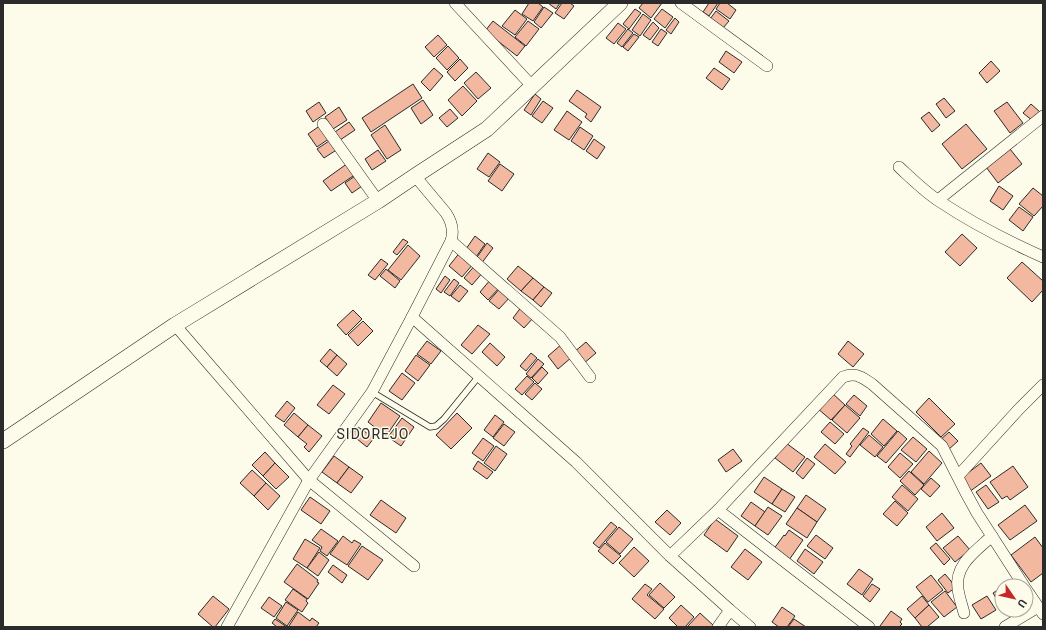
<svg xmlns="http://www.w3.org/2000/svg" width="1046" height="630" viewBox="0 0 1046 630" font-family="Roboto,sans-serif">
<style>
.building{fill:#f2b8a0;stroke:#2b2b2b}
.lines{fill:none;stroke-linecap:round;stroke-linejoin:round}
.lane-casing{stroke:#2b2b2b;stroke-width:7}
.street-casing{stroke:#2b2b2b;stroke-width:12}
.secondary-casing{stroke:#2b2b2b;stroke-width:16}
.lane{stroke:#fdfbea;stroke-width:5.5}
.street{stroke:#fdfbea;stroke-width:11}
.secondary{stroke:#fdfbea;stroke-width:15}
.labels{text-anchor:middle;stroke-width:3;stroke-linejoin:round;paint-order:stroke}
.quarter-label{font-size:14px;letter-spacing:1px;fill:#2b2b2b;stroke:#fdfbea}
</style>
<rect width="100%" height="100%" fill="#fdfbea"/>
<g class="building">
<path d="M529 3H538L543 7 533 21 522 14Z"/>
<path d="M548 3H560L556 9Z"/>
<path d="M562 3H570L574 6 564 19 555 13Z"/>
<path d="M643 3H662L651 18 639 8Z"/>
<path d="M709 3H718L709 16 703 12Z"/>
<path d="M720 3H727L736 10 730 19 716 9Z"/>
<path d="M544 7 553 13 541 28 534 22Z"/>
<path d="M635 9 641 13 629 29 623 24Z"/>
<path d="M662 9 673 17 665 28 654 19Z"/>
<path d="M515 10 527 19 515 35 502 26Z"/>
<path d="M716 11 729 21 723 28 710 19Z"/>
<path d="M643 14 651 20 640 36 632 30Z"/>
<path d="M675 18 679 22 671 34 666 30Z"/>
<path d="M493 21 525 46 517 56 485 31Z"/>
<path d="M528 21 539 29 526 46 515 37Z"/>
<path d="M653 22 659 28 650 40 643 35Z"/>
<path d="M618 23 626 29 614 44 606 38Z"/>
<path d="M628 29 633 33 622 47 617 43Z"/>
<path d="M661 29 667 33 658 46 652 42Z"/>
<path d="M634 34 639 37 628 51 623 47Z"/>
<path d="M438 35 447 45 434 57 425 47Z"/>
<path d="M448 46 459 58 447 70 436 58Z"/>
<path d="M726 51 742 62 734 73 719 62Z"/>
<path d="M460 59 468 68 455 81 447 72Z"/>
<path d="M991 61 1000 71 987 83 979 73Z"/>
<path d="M434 68 443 76 430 91 421 82Z"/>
<path d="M714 68 730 79 722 90 706 78Z"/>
<path d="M476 72 491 88 478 99 464 83Z"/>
<path d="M413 84 422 98 371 132 362 118Z"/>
<path d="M463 86 477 101 462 116 448 100Z"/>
<path d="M577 90 601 107 591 122 585 117 587 114 569 101Z"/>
<path d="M535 94 541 99 531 115 524 110Z"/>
<path d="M944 98 955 111 946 118 936 104Z"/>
<path d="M423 100 433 115 421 124 411 108Z"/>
<path d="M543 101 553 108 542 123 532 116Z"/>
<path d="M319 102 326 113 313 122 306 111Z"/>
<path d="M1007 102 1023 123 1010 133 994 111Z"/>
<path d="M1031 104 1040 112 1033 121 1023 113Z"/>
<path d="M339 107 347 120 333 129 325 117Z"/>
<path d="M450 109 458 118 447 127 439 118Z"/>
<path d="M567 111 582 122 569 140 554 130Z"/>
<path d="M929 112 940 125 932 132 921 118Z"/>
<path d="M349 122 355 130 340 140 335 132Z"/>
<path d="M966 124 987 149 962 169 942 144Z"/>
<path d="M321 125 330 138 317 147 308 134Z"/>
<path d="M385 125 401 150 387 159 371 135Z"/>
<path d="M580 127 593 136 584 150 571 141Z"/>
<path d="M332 139 338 149 324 158 317 149Z"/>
<path d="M594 139 605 147 597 159 586 151Z"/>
<path d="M1010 149 1022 164 998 183 986 167Z"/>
<path d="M378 150 386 161 372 170 365 159Z"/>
<path d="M488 153 500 162 489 177 477 169Z"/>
<path d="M348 163 356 174 331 191 323 181Z"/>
<path d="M500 164 514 174 502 191 488 181Z"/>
<path d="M358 174 365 184 352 193 345 183Z"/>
<path d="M999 186 1013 196 1003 210 990 201Z"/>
<path d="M1033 188 1043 196V206L1034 216 1019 204Z"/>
<path d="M1019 207 1033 217 1023 231 1009 220Z"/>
<path d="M962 234 977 248 960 266 945 252Z"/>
<path d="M475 236 485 244 476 257 466 249Z"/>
<path d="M403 239 408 242 397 255 393 252Z"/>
<path d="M487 243 493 248 481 264 475 260Z"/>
<path d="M408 245 420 256 401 280 388 270Z"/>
<path d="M461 251 474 263 462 277 449 266Z"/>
<path d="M381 259 388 264 375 280 368 275Z"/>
<path d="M1022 262 1043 281V290L1032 302 1007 278Z"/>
<path d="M476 264 484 271 472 285 464 278Z"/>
<path d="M518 266 533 278 521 291 507 279Z"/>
<path d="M386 269 400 281 395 288 380 276Z"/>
<path d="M445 276 450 280 441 293 436 289Z"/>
<path d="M533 278 544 287 533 300 521 291Z"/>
<path d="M454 279 459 283 450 296 444 292Z"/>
<path d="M491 279 500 287 488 300 480 292Z"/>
<path d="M460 285 468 291 459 302 451 296Z"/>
<path d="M501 287 511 296 499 309 489 301Z"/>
<path d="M544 287 552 293 541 307 533 300Z"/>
<path d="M522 306 534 317 524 328 513 318Z"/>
<path d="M353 310 362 319 346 335 337 325Z"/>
<path d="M363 321 373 331 358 346 348 335Z"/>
<path d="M478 325 490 334 472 354 461 345Z"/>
<path d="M427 341 441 351 431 364 417 354Z"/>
<path d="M848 341 864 354 853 367 838 354Z"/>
<path d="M586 342 596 353 583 364 573 353Z"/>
<path d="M490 343 505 357 497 366 482 352Z"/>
<path d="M562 344 572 357 558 369 548 356Z"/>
<path d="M330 349 337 355 327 367 320 361Z"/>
<path d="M531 353 537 358 526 371 520 366Z"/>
<path d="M337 355 347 364 337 376 327 367Z"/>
<path d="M416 355 430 365 418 381 405 371Z"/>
<path d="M538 359 544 364 531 378 526 374Z"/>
<path d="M542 367 548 373 538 384 532 378Z"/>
<path d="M402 373 415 383 402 400 389 391Z"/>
<path d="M527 376 534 382 522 395 515 389Z"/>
<path d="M535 383 542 389 532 400 525 394Z"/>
<path d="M333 385 345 394 329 414 317 405Z"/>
<path d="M831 392 845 405 831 420 817 408Z"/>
<path d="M854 395 867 406 860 416 846 404Z"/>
<path d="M929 398 955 424 941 437 916 412Z"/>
<path d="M287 401 295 408 284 422 275 416Z"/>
<path d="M381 403 400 416 386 436 368 422Z"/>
<path d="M845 405 860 418 847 433 832 420Z"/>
<path d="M294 413 308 425 298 437 284 425Z"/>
<path d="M457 413 472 428 451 449 436 435Z"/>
<path d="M495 415 504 422 493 437 484 430Z"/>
<path d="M402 418 414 427 401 446 388 437Z"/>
<path d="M883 419 897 431 884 446 871 434Z"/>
<path d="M830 422 844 434 835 444 821 432Z"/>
<path d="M504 424 515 432 504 446 493 438Z"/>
<path d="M308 425 322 436 309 452 304 447 307 444 298 437Z"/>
<path d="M358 427 374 438 367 447 352 435Z"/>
<path d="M863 428 869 432 850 457 846 454 852 446 850 444Z"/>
<path d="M898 431 907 439 886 463 877 456Z"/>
<path d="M949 432 958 441 948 450 939 441Z"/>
<path d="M869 435 883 447 875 457 860 445Z"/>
<path d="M913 437 927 449 916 462 901 450Z"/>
<path d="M483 438 494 446 483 461 472 453Z"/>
<path d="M786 443 805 457 793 472 775 458Z"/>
<path d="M825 444 846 462 835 474 814 457Z"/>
<path d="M496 446 507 454 495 471 484 463Z"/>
<path d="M733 449 742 461 726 472 718 460Z"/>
<path d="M929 451 942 463 924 484 911 472Z"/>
<path d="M265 452 275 463 263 476 252 465Z"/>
<path d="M900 453 913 464 900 478 888 467Z"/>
<path d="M334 456 349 467 337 483 322 472Z"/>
<path d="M807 458 815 464 803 479 796 473Z"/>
<path d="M478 461 493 472 487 479 473 469Z"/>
<path d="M275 463 289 477 276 489 263 476Z"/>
<path d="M981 463 991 476 969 492 960 479Z"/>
<path d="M1013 466 1028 487 1010 500 1007 496 1002 499 990 482Z"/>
<path d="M349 467 363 477 351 493 337 483Z"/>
<path d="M252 470 266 483 254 496 240 483Z"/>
<path d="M909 471 924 485 915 495 900 481Z"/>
<path d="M764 477 782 489 772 504 754 492Z"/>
<path d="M931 478 940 486 930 497 921 489Z"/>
<path d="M266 483 280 496 268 510 254 496Z"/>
<path d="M902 485 918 499 908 511 892 497Z"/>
<path d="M986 485 999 502 988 509 976 492Z"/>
<path d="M782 489 795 497 785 512 772 504Z"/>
<path d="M806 495 826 509 817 522 797 508Z"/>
<path d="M310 497 330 511 321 524 301 510Z"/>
<path d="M381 500 406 518 396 533 370 515Z"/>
<path d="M895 501 908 513 897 526 883 514Z"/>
<path d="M751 502 765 512 755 526 741 516Z"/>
<path d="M1025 505 1037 521 1010 540 998 525Z"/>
<path d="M768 507 782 516 768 535 755 526Z"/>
<path d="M797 508 817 522 807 538 786 524Z"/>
<path d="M667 510 681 523 670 535 655 522Z"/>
<path d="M942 513 954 528 937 541 926 527Z"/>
<path d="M715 519 738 536 727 552 704 535Z"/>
<path d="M611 522 617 527 599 548 593 543Z"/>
<path d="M619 527 633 539 620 554 606 542Z"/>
<path d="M321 529 338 541 327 556 320 551 322 547 312 540Z"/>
<path d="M789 530 803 540 789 560 773 550 784 535 785 536Z"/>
<path d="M816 535 833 548 825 559 807 546Z"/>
<path d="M343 536 352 543 354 540 361 544 347 565 330 554Z"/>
<path d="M958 536 970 550 955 562 943 548Z"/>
<path d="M1035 537 1043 548V573L1031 582 1011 555Z"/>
<path d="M305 539 320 548 307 568 293 559Z"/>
<path d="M605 543 621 556 613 564 598 551Z"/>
<path d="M936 543 950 559 944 565 930 548Z"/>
<path d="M362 546 383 560 368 580 348 566Z"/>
<path d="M634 547 649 561 634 577 619 563Z"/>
<path d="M745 549 762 562 748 580 731 567Z"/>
<path d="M805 549 823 562 814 574 797 561Z"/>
<path d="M319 552 329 560 318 576 307 568Z"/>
<path d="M297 564 318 580 317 582 319 583 308 599 284 582Z"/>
<path d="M333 565 347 575 342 583 328 572Z"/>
<path d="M859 569 873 579 862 595 847 584Z"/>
<path d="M945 574 956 587 948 593 938 580Z"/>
<path d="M931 575 943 590 928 602 916 587Z"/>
<path d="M660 583 675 597 664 608 649 595Z"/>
<path d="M645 584 652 589 647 595 664 609 655 619 632 599Z"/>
<path d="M872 584 880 589 870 602 863 596Z"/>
<path d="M1002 587V608L993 593Z"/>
<path d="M293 589 307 599 306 601 308 603 302 612 285 600Z"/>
<path d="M945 591 957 607 944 617 931 602Z"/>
<path d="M213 596 229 609 215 627H213L198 614Z"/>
<path d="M922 596 929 605 915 618 907 609Z"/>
<path d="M987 596 996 610 981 619 972 605Z"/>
<path d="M269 597 282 606 274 617 261 608Z"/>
<path d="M286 602 298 610 287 626 276 618Z"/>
<path d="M681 605 694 617 685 627H678L669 618Z"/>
<path d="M929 605 939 617 927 627H922L915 618Z"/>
<path d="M782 607 795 616 787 627H779L772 622Z"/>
<path d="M891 611 902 619 900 622 902 624 899 627H881L880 626Z"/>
<path d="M298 612 310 621 312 618 319 623 316 627H291L289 626Z"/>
<path d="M700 613 714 626 713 627H687Z"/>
<path d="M275 619 287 627H277L272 623Z"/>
<path d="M794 619 806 627H788Z"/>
</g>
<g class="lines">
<defs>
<path id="lane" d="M372 392 430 427 436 426 444 419 479 376"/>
<g id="street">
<path d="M455 3 532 86"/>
<path d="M681 3 767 66"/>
<path d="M323 124 378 201"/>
<path d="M899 167C912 179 925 192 939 201 972 223 1007 241 1043 257"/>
<path d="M938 200 1043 116"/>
<path d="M451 241 560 337 590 377"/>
<path d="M412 317 576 462 670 556 730 610 750 627"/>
<path d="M175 325 309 480 414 566"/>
<path d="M958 476 1019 409 1043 385"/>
<path d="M718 510 869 627"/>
<path d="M670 556 718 510 843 377C856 372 861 377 872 384L942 446 966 493 977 513 1024 586"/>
<path d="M1026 589 1043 614"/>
<path d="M964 613C962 605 959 597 958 589 954 565 976 551 992 536"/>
<path d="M227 627 309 480 372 392 412 317 451 241C454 231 452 222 446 213L415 176"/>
<path d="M718 627 730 610"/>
<path d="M1005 627 1038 607"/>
</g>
<path id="secondary" d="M3 441 175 325 378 201 415 176 487 129 620 3"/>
</defs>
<use href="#lane" class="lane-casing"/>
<use href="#street" class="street-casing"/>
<use href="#secondary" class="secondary-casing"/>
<use href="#lane" class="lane"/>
<use href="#street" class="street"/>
<use href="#secondary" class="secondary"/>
</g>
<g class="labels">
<g class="quarter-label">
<text x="373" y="439">SIDOREJO</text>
</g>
</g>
<rect width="1046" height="630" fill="none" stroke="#2b2b2b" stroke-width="8"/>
<g transform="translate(1014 598) rotate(124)"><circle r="19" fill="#fdfbea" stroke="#a9a89e"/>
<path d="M0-3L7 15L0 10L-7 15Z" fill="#c62828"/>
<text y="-6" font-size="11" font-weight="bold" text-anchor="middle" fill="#2b2b2b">U</text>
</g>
</svg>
